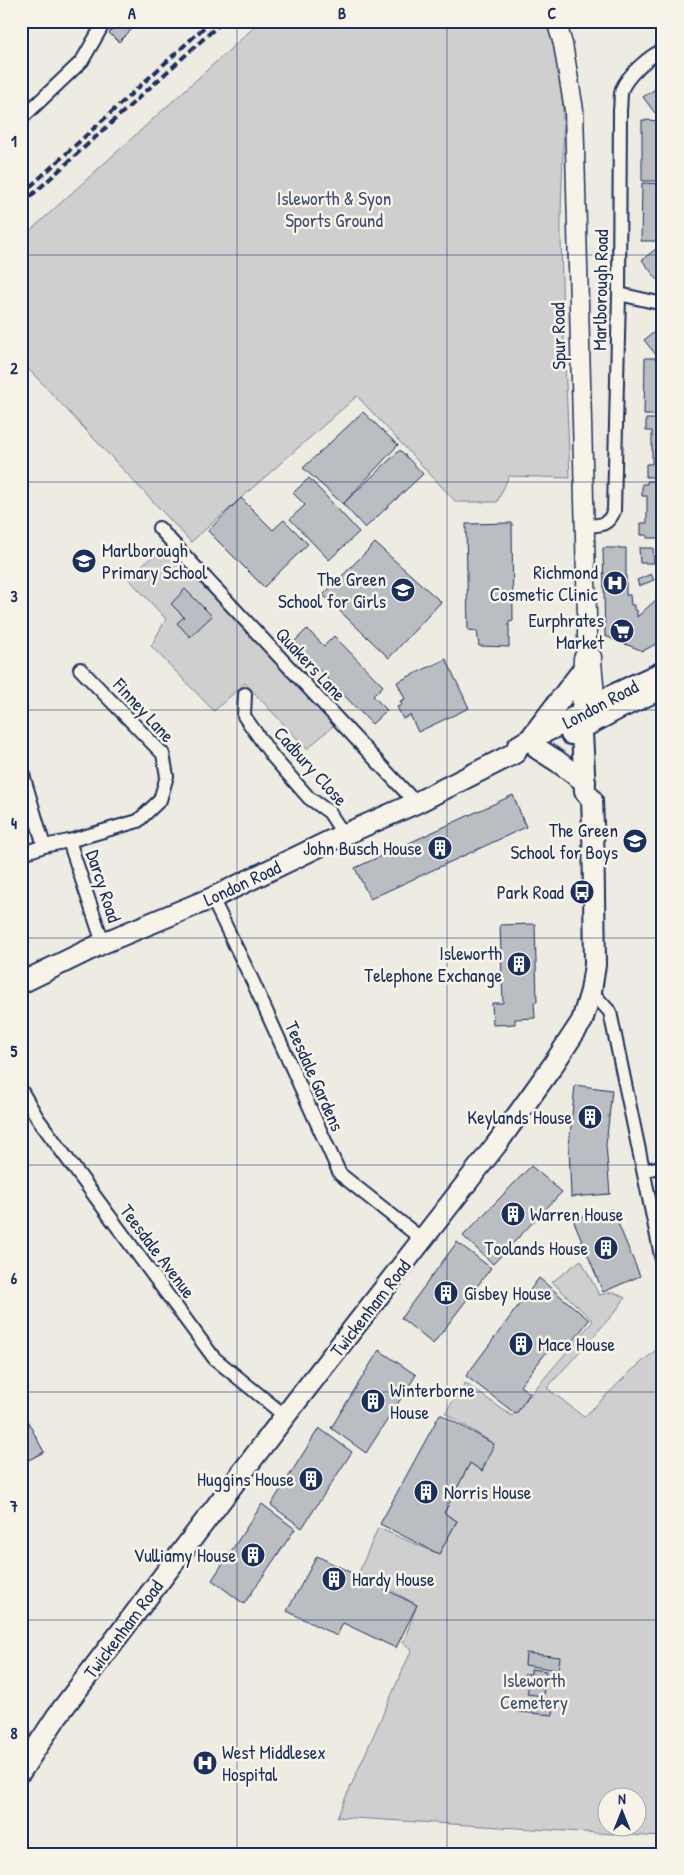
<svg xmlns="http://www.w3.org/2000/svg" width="684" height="1875" viewBox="0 0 684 1875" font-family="'Patrick Hand',sans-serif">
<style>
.green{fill:#cfcfcf;stroke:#757f96;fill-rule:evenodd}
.building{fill:#babdc2;stroke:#1b2f5e}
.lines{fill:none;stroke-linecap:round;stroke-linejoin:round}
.minor-casing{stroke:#1b2f5e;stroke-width:16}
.secondary-casing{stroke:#1b2f5e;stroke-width:21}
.primary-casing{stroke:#1b2f5e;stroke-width:24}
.minor{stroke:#f7f3e8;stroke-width:12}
.secondary{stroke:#f7f3e8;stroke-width:18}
.primary{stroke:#f7f3e8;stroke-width:20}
.rail{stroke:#1b2f5e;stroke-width:4;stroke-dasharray:8 4;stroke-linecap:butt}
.grid{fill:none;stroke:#1b2f5e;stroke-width:1;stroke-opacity:0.55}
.labels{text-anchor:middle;stroke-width:5;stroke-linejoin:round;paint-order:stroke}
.park-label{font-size:19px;fill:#3f4f75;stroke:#f7f3e8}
.street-label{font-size:19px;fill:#1b2f5e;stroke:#f7f3e8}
.poi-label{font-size:19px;fill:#1b2f5e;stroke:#f7f3e8;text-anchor:end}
.neatline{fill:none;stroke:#1b2f5e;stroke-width:2}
.grid-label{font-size:16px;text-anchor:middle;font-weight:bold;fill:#1b2f5e}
</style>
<rect width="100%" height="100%" fill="#eeebe2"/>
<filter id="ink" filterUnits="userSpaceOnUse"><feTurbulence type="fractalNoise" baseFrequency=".02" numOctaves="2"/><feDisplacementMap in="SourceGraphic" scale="10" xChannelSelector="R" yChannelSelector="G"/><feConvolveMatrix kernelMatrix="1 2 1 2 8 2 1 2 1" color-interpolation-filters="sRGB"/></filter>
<g filter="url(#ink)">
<g class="green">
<path d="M261 21H546C573 86 560 166 561 235 562 316 567 397 570 478L509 476 497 502H456L357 396 191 542 21 361V239Z"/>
<path d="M167 545 334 725 307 749 245 683 214 711 151 646 166 619 127 577Z"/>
<path d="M581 1260 599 1295 613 1292 625 1298 615 1312 547 1388 584 1417 629 1373 663 1344V1837L337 1817 412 1649 403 1643 417 1605 359 1572 378 1528 439 1554 457 1521 444 1513 470 1463 482 1471 494 1444 445 1413 465 1383 512 1416 593 1321 552 1282ZM606 1798H636V1828H606Z"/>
</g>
<g class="building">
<path d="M121 21H140L119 42 109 33Z"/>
<path d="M663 84V108L655 113 643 97Z"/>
<path d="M642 120 663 121V181H642Z"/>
<path d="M642 183 663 184V241H641Z"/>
<path d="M658 247 663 254V282L660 283 642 260Z"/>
<path d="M663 326V352L657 356 644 340Z"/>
<path d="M645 358H663V415H644Z"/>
<path d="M363 412 398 445 343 504 303 468Z"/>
<path d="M646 419H663V477H646V464H652V431H646Z"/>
<path d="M400 450 423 474 365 528 343 504Z"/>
<path d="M309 478 359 532 329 560 290 519 305 505 293 493Z"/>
<path d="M647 481H663L662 538H647V535H641V523H647V496H642V484H647Z"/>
<path d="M241 498 273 530 284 520 308 544 264 587 208 531Z"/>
<path d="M512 523 513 621 509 622V647L479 646 477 631 468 630 466 524Z"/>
<path d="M375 543 441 602 389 658 323 595Z"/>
<path d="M603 548H626V595H630L631 605H634V610H637V617L658 598 663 610V640L643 651 605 636Z"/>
<path d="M639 548H653L654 563H640Z"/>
<path d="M651 574 654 580 639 586 637 580Z"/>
<path d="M185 589 212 616 190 637 177 623 184 617 171 604Z"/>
<path d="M307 629 324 646 334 636 383 686 373 696 387 710 372 724 293 643Z"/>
<path d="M446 659 469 708 418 732 410 715 403 719 397 707 402 705 400 701 405 699 397 682Z"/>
<path d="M513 795 526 827 370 899 355 868Z"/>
<path d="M535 924 537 1002H534L535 1018 515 1019V1024L493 1025 492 1003H503L500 925Z"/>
<path d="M575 1085 612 1090 606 1145 610 1194 571 1197 569 1145Z"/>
<path d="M531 1166 562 1192 493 1264 463 1236Z"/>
<path d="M612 1209 640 1276 603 1292 573 1219Z"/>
<path d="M457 1242 491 1268 433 1344 401 1318Z"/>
<path d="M539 1278 589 1320 568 1348 556 1340 520 1386 530 1393 516 1414 466 1376Z"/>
<path d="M379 1350 416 1375 366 1453 331 1428Z"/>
<path d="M21 1409 44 1452 21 1464Z"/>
<path d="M440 1414 494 1444 482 1471 470 1463 444 1513 457 1521 439 1554 380 1524Z"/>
<path d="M319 1428 352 1452 302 1528 271 1505Z"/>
<path d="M262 1504 295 1529 244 1604 212 1580Z"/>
<path d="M317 1556 417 1605 396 1648 343 1623 337 1636 287 1611Z"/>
<path d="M526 1653 560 1657 558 1670 525 1665Z"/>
<path d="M531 1669 546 1671 543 1696 527 1694 529 1683 524 1682V1674H531Z"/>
<path d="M521 1701 554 1705 553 1715 519 1712Z"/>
</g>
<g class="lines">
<defs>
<g id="minor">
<path d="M21 119 82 61 105 21"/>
<path d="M619 294 663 304"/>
<path d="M584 526C599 525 607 527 614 511L619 294 620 110C621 104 620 95 622 89 628 75 649 56 663 50"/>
<path d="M159 528 416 803"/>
<path d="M245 694 244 716 273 757 309 798 329 812 344 835"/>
<path d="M21 768 44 846"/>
<path d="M69 841 103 943"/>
<path d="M21 854 44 846 69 841 138 821 160 800 167 776 163 754 80 669"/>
<path d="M212 898 253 982 340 1174 423 1240"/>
<path d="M591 991 610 1012 663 1265"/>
<path d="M21 1090 38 1119 214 1358 285 1416"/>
<path d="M644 1171 663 1166"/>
</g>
<g id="secondary">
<path d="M556 21 563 44 574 110 587 616V653L583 658 581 713"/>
<path d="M587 653 592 657V662L596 706"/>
</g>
<g id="primary">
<path d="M571 734 618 709 663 688"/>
<path d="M533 735 582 671"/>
<path d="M538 749 557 761 585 782"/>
<path d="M21 983 103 943 212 898 334 839 416 803 515 753 518 746 528 740 562 724 615 694 663 672"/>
<path d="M21 1771 57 1716 285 1416 496 1145 551 1068 582 1021 591 991 595 965 593 825 592 800 585 791 581 713"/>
</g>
</defs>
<use href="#minor" class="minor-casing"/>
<use href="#secondary" class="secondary-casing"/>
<use href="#primary" class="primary-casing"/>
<use href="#minor" class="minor"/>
<use href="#secondary" class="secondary"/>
<use href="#primary" class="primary"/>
<g class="rail">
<path d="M21 195 211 21"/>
<path d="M21 205 223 21"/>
</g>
</g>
</g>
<path class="grid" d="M237 21V1854M447 21V1854M21 255H663M21 482H663M21 710H663M21 938H663M21 1165H663M21 1392H663M21 1620H663"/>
<defs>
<symbol id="school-disc" viewBox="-11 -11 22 22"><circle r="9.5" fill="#1b2f5e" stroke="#f7f3e8"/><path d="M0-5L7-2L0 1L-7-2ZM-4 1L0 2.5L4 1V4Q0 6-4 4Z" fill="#fff"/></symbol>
<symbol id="hospital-disc" viewBox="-11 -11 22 22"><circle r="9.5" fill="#1b2f5e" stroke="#f7f3e8"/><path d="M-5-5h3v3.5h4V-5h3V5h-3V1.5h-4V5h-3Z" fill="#fff"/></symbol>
<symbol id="supermarket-disc" viewBox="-11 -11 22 22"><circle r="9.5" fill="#1b2f5e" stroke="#f7f3e8"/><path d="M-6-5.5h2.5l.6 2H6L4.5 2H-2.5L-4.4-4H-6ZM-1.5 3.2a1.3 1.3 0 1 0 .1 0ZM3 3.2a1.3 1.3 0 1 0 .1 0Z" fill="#fff"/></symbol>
<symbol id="building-disc" viewBox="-11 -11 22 22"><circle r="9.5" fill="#1b2f5e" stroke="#f7f3e8"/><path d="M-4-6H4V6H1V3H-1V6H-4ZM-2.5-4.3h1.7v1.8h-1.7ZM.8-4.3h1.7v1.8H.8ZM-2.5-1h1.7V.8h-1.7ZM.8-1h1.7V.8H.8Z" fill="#fff"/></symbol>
<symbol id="bus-disc" viewBox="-11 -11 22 22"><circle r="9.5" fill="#1b2f5e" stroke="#f7f3e8"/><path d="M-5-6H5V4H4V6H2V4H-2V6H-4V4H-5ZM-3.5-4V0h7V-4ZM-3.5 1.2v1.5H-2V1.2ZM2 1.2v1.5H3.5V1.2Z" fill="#fff"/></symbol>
</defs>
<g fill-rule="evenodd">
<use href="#school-disc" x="70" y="547" width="28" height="28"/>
<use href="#hospital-disc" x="601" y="569" width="28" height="28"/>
<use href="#school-disc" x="389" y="576" width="28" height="28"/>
<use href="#supermarket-disc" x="608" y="617" width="28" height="28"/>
<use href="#school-disc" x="621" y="827" width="28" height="28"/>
<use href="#building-disc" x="426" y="834" width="28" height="28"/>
<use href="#bus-disc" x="568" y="878" width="28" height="28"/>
<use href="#building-disc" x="505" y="950" width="28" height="28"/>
<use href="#building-disc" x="576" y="1103" width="28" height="28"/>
<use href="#building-disc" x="499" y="1200" width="28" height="28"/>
<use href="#building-disc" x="592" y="1234" width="28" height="28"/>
<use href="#building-disc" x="432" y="1279" width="28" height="28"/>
<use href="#building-disc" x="507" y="1330" width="28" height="28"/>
<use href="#building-disc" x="359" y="1387" width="28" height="28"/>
<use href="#building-disc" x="297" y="1465" width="28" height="28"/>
<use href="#building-disc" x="412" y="1478" width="28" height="28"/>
<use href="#building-disc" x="239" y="1541" width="28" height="28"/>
<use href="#building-disc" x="320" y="1565" width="28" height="28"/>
<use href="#hospital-disc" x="191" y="1749" width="28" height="28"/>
</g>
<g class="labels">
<g class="park-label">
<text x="334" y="205">Isleworth &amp; Syon<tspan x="334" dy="22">Sports Ground</tspan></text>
<text x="534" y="1687">Isleworth<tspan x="534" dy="22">Cemetery</tspan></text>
</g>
<g class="street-label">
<text transform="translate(600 290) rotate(-89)" y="7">Marlborough Road</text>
<text transform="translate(558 336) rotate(-91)" y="7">Spur Road</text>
<text transform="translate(311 664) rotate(47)" y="7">Quakers Lane</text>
<text transform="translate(600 704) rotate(-28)" y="7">London Road</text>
<text transform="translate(144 710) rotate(47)" y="7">Finney Lane</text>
<text transform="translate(311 766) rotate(48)" y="7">Cadbury Close</text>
<text transform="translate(242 883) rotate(-25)" y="7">London Road</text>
<text transform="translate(104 886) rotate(72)" y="7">Darcy Road</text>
<text transform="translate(315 1076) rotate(66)" y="7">Teesdale Gardens</text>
<text transform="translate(158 1251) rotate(53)" y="7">Teesdale Avenue</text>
<text transform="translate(370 1308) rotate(-52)" y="7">Twickenham Road</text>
<text transform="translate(123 1629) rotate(-53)" y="7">Twickenham Road</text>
</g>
<g class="poi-label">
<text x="102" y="557" text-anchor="start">Marlborough<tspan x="102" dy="22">Primary School</tspan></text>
<text x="598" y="579">Richmond<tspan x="598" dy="22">Cosmetic Clinic</tspan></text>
<text x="386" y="586">The Green<tspan x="386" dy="22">School for Girls</tspan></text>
<text x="604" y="627">Eurphrates<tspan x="604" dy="22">Market</tspan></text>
<text x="618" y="837">The Green<tspan x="618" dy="22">School for Boys</tspan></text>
<text x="422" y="855">John Busch House</text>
<text x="564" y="899">Park Road</text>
<text x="502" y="960">Isleworth<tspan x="502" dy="22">Telephone Exchange</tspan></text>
<text x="572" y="1124">Keylands House</text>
<text x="530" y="1221" text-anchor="start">Warren House</text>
<text x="588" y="1255">Toolands House</text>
<text x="464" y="1300" text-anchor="start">Gisbey House</text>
<text x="538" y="1351" text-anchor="start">Mace House</text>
<text x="390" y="1397" text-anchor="start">Winterborne<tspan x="390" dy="22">House</tspan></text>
<text x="294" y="1486">Huggins House</text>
<text x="444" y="1499" text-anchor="start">Norris House</text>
<text x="236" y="1562">Vulliamy House</text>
<text x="352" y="1586" text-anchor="start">Hardy House</text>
<text x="222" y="1759" text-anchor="start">West Middlesex<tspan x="222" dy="22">Hospital</tspan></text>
</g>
</g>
<rect width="684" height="1875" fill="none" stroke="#f7f3e8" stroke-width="55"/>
<g transform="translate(622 1812)"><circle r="24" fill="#f7f3e8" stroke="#9fa5b1"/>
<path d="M0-4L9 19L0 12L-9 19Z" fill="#1b2f5e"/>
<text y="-8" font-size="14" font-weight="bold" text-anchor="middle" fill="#1b2f5e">N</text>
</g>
<rect x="28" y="28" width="628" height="1820" class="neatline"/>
<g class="grid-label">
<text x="132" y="19">A</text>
<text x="342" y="19">B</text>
<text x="552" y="19">C</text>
<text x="14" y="147">1</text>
<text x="14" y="374">2</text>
<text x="14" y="602">3</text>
<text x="14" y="829">4</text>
<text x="14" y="1057">5</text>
<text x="14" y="1284">6</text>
<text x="14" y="1512">7</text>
<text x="14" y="1739">8</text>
</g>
</svg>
